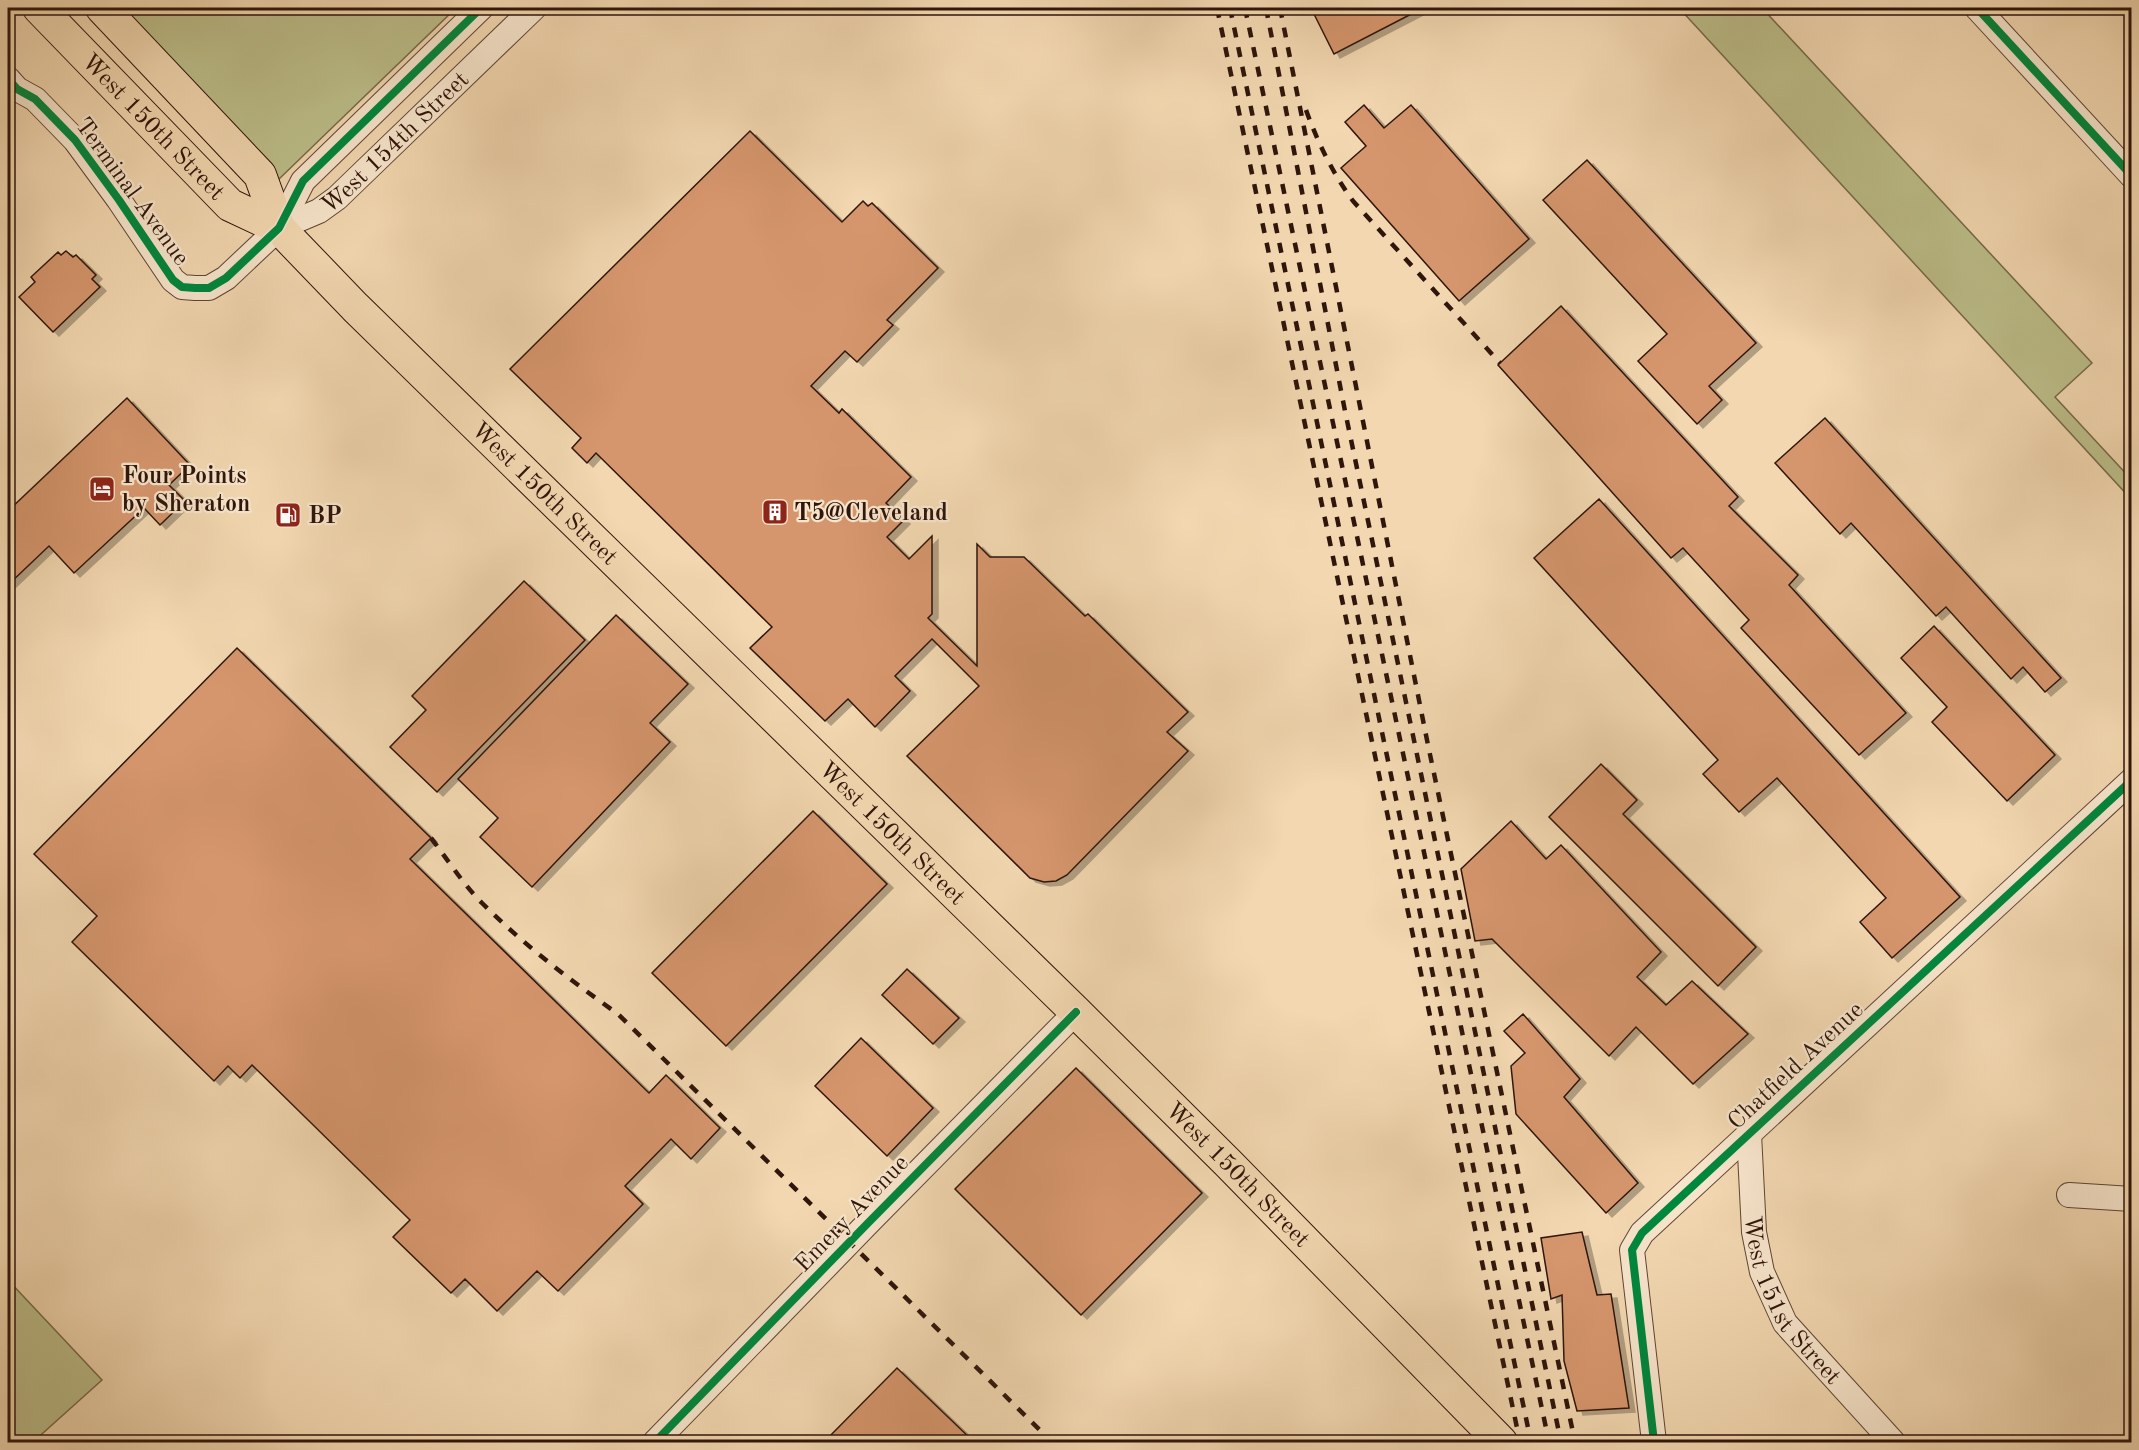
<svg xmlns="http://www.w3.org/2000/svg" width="2139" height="1450" viewBox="0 0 2139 1450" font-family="'Old Standard TT',serif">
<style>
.green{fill:#bcbe8a;stroke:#766a4a;stroke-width:1.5}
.building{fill:#d6966d;stroke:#2f150b;stroke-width:1.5;filter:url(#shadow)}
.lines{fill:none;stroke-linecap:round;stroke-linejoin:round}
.minor-casing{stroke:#604634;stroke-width:26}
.major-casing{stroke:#2f150b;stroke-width:34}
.minor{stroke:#f7e5cc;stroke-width:24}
.major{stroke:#f2d7b0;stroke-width:32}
.rail{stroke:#2f150b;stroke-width:4.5;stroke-dasharray:10 10;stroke-linecap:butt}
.cycleway-casing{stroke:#f7e5cc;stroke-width:11}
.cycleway{stroke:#00873e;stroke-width:8}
.labels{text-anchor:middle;stroke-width:4.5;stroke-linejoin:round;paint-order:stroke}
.street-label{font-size:24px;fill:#2f150b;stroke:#f7e5cc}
.poi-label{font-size:24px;font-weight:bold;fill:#2f150b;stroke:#f7e5cc;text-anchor:start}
</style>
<defs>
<filter id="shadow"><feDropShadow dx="6" dy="4" stdDeviation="0" flood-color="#0004"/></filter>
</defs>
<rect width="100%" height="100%" fill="#f2d7b0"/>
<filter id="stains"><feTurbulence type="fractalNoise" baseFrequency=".00333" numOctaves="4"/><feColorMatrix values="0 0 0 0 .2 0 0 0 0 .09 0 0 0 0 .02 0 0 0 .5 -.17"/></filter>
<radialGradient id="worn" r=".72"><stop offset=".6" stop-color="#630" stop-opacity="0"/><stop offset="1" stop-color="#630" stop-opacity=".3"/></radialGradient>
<g class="green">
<path d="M111 8H456L278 180Z"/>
<path d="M1679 8H1762L2092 363 2055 397 2131 479V499Z"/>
<path d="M8 1280 102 1380 33 1442H8Z"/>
</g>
<g class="building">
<path d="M1311 8H1423L1334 54Z"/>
<path d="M1364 105 1384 128 1411 105 1529 239 1459 301 1341 168 1366 146 1345 122Z"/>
<path d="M750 131 842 222 863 201 868 206 872 203 938 268 887 320 893 325 857 362 845 351 811 386 839 413 842 409 911 477 886 503 904 520 887 537 909 559 932 536V614L928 618 977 666V544L990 557H1024L1085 616 1088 614 1188 712 1167 732 1188 751 1067 875 1056 881 1044 882 1030 878 907 756 979 686 932 639 895 676 910 691 875 727 848 699 825 721 750 648 772 627 596 453 587 463 572 448 581 438 510 369Z"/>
<path d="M1587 160 1756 343 1709 386 1722 400 1697 424 1638 361 1667 334 1543 200Z"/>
<path d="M66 251 73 257 76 255 96 275 92 279 100 287 53 332 19 297 35 282 31 277 58 252 61 255Z"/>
<path d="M1561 306 1738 497 1729 506 1798 575 1789 585 1906 713 1859 755 1741 628 1749 620 1683 548 1671 558 1498 365Z"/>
<path d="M127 398 190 465 169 485 185 501 160 525 144 508 74 573 49 546 8 585V511Z"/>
<path d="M1825 418 2061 678 2045 692 2023 667 2011 679 1946 607 1936 616 1851 523 1840 534 1775 463Z"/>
<path d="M1599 499 1960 897 1892 958 1860 922 1886 898 1777 778 1739 812 1703 774 1718 760 1534 558Z"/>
<path d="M524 581 585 640 437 792 390 747 426 710 412 696Z"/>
<path d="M616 615 688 684 650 723 670 742 532 887 480 837 498 818 458 779Z"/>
<path d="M1934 626 2055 755 2007 801 1932 722 1947 707 1901 658Z"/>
<path d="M237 648 431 838 410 859 649 1093 666 1075 720 1128 691 1159 671 1139 625 1186 643 1204 558 1291 537 1271 497 1311 465 1279 451 1293 393 1237 410 1220 252 1065 240 1078 228 1066 214 1081 72 942 97 916 34 854Z"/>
<path d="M1601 764 1637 800 1623 814 1756 947 1718 986 1549 817Z"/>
<path d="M813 811 887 884 726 1046 652 973Z"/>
<path d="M1511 821 1546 859 1561 845 1661 952 1637 977 1666 1005 1692 981 1748 1034 1693 1084 1636 1027 1609 1056 1492 939 1475 941 1461 869Z"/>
<path d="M907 969 959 1018 933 1044 882 995Z"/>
<path d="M1523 1014 1580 1079 1564 1097 1638 1183 1606 1213 1516 1114 1511 1066 1525 1053 1504 1031Z"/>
<path d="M861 1038 933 1108 887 1156 815 1086Z"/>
<path d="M1076 1068 1202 1193 1081 1315 955 1189Z"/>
<path d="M1582 1232 1597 1295 1611 1294 1629 1408 1577 1411 1564 1361 1562 1295 1551 1299 1541 1238Z"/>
<path d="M897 1368 974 1442H824Z"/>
</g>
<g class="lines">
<defs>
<g id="minor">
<path d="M1977 8 2132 176"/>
<path d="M8 79 17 89 35 99 75 140 119 200 173 280 182 287 195 288H209L226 278 279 228 303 181 481 8"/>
<path id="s1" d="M279 228 319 211 337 198 534 8"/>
<path id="s2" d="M1749 1134 1754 1232 1762 1272 1785 1323 1893 1442"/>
<path d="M2069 1195 2132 1199"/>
<path d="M655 1442 868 1223 1076 1012"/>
<path d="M1654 1442 1632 1250 1642 1233 2132 780"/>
</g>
<g id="major">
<path id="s3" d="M39 8 230 205 279 228 355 307 1076 1012 1228 1163 1501 1442"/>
<path d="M102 8 260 175 279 228"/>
</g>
</defs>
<use href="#minor" class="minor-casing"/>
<use href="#major" class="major-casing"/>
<use href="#minor" class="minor"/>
<use href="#major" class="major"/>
<g class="rail">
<path d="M1217 8 1520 1442"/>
<path d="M1230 8 1531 1442"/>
<path d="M1245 8 1549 1442"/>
<path d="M1266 8 1345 411 1561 1442"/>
<path d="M1280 8 1428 745 1575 1442"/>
<path d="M1306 110C1318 143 1332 172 1353 201L1500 363"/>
<path d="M431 838C448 860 463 884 482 903 524 945 570 980 618 1014L1052 1442"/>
</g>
<defs>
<g id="cycleway">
<path d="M1977 8 2132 176"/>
<path d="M8 79 17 89 35 99 75 140 119 200 173 280 182 287 195 288H209L226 278 279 228 303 181 481 8"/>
<path d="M655 1442 868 1223 1076 1012"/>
<path d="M1654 1442 1632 1250 1642 1233 2132 780"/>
</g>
</defs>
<use href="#cycleway" class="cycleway-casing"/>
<use href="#cycleway" class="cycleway"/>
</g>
<defs>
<symbol id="hotel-square" viewBox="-11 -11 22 22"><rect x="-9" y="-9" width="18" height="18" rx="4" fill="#8f2418" stroke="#f7e5cc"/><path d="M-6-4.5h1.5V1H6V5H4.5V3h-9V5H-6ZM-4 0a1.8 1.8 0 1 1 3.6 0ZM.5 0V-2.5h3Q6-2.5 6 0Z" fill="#fff"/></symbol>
<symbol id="building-square" viewBox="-11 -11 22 22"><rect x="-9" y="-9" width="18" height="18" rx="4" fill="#8f2418" stroke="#f7e5cc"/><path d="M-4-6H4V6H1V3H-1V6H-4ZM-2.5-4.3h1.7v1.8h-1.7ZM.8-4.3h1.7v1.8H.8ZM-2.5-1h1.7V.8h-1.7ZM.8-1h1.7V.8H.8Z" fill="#fff"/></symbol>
<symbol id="fuel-square" viewBox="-11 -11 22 22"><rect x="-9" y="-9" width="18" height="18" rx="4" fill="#8f2418" stroke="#f7e5cc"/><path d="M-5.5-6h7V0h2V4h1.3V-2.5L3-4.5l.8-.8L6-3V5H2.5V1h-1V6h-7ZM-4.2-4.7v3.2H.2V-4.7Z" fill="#fff"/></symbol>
</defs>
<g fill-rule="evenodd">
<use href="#hotel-square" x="87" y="474" width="30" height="30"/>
<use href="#building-square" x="760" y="497" width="30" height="30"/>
<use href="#fuel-square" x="273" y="500" width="30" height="30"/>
</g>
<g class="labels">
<g class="street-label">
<text dy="8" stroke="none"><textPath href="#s3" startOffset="165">West 150th Street</textPath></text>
<text dy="8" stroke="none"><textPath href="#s1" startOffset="146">West 154th Street</textPath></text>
<text transform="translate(133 191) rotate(54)" y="8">Terminal Avenue</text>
<text dy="8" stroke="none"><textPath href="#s3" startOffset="704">West 150th Street</textPath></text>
<text dy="8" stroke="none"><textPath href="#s3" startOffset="1190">West 150th Street</textPath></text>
<text transform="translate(1795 1065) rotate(-43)" y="8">Chatfield Avenue</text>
<text dy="8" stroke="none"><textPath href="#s3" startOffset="1676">West 150th Street</textPath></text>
<text transform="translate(851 1213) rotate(-46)" y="8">Emery Avenue</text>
<text dy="8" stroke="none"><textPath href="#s2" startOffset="177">West 151st Street</textPath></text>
</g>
<g class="poi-label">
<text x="122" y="483">Four Points<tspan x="122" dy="28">by Sheraton</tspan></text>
<text x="794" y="520">T5@Cleveland</text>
<text x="308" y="523">BP</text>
</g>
</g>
<rect width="2139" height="1450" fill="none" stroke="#f2d7b0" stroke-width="30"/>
<rect x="9" y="9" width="2121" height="1432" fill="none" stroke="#2f150b" stroke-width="3"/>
<rect x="15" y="15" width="2109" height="1420" fill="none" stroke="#2f150b" stroke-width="1.5"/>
<rect width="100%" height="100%" filter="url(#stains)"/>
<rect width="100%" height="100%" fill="url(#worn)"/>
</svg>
